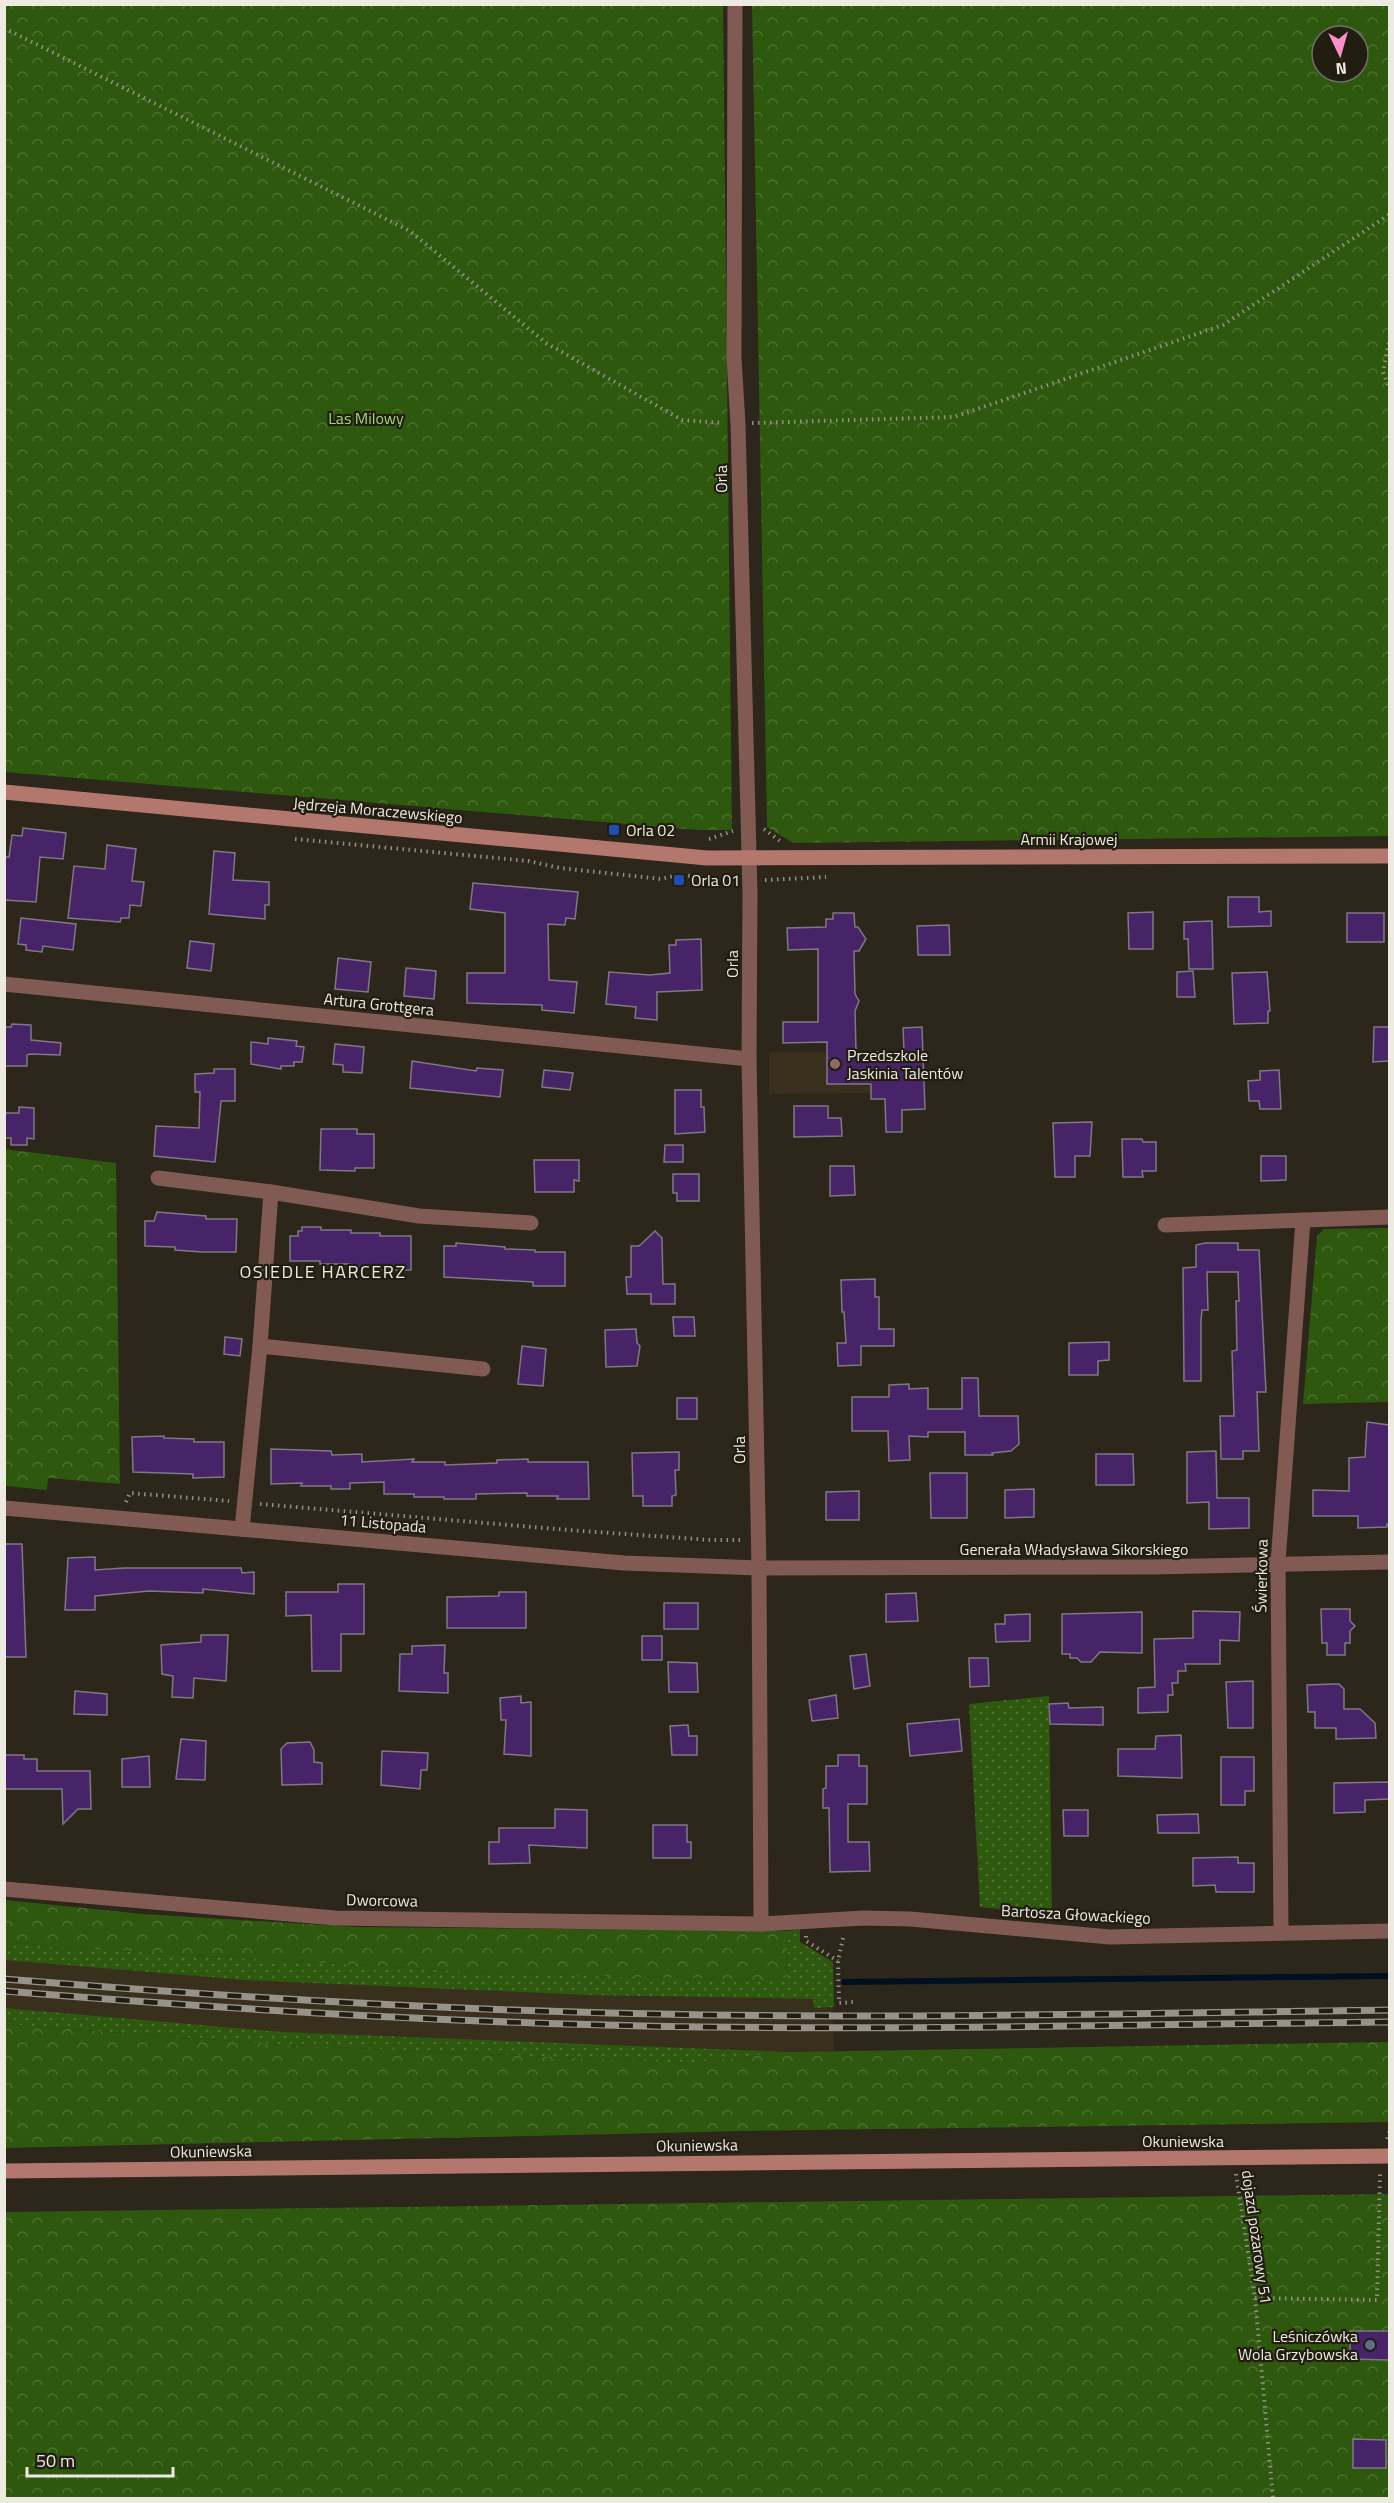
<svg xmlns="http://www.w3.org/2000/svg" width="1394" height="2503" viewBox="0 0 1394 2503" font-family="'Titillium Web',sans-serif">
<style>
.built{fill:#382f1d}
.grass{fill:url(#grass-dots)}
.forest{fill:url(#forest-crowns);fill-rule:evenodd}
.lines{fill:none;stroke-linecap:round;stroke-linejoin:round}
.stream{stroke:#001020;stroke-width:6}
.building{fill:#472467;stroke:#7e7885;stroke-width:1.5}
.path{stroke:#949086;stroke-width:4;stroke-dasharray:1.5 4.5;stroke-linecap:butt}
.street{stroke:#815a54;stroke-width:15}
.secondary{stroke:#b3776d;stroke-width:15}
.rail-casing{stroke:#98938a;stroke-width:7}
.rail{stroke:#221d11;stroke-width:4.5;stroke-dasharray:14;stroke-linecap:butt}
.transit-dot{fill:#1a4fb4;stroke:#221d11;stroke-width:2}
.education-dot{fill:#8d6e63;stroke:#221d11;stroke-width:2}
.service-dot{fill:#5c6f8a;stroke:#221d11;stroke-width:2}
.labels{text-anchor:middle;stroke-width:4.5;stroke-linejoin:round;paint-order:stroke}
.park-label{font-size:16px;fill:#9ada78;stroke:#221d11}
.street-label{font-size:16px;fill:#edeae2;stroke:#221d11}
.poi-label{font-size:16px;fill:#edeae2;stroke:#221d11;text-anchor:start}
.neighbourhood-label{font-size:18px;letter-spacing:1.5px;fill:#edeae2;stroke:#221d11}
</style>
<defs>
<pattern id="grass-dots" width="8" height="8" patternUnits="userSpaceOnUse" patternTransform="scale(1.5)"><rect width="8" height="8" fill="#2d580e"/><path d="M2 2h.1M6 6h.1" fill="none" stroke="#4c7031" stroke-width="1.8" stroke-linecap="round"/></pattern>
<pattern id="forest-crowns" width="20" height="18" patternUnits="userSpaceOnUse" patternTransform="scale(1.5)"><rect width="20" height="18" fill="#2d580e"/><path d="M2 6a3 3 0 1 1 6 0M12 15a3 3 0 1 1 6 0" fill="none" stroke="#4c7031"/></pattern>
</defs>
<rect width="100%" height="100%" fill="#2c261b"/>
<g class="built">
<path d="M769 1052H901L903 1093 769 1094Z"/>
<path d="M4 1900 143 1914 356 1927 787 1931 800 1929V1942L833 1962 834 2051 5 2133Z"/>
</g>
<g class="grass">
<path d="M1049 1696 1052 1915 980 1907 969 1704Z"/>
<path d="M800 1929V1942L833 1962 834 2007 814 2008 813 1999 590 1995 245 1980 5 1960 4 1941 56 1947 507 1974 768 1980 788 1977 787 1931Z"/>
<path d="M4 2008 282 2032 789 2052 688 2063 285 2045 5 2024Z"/>
</g>
<g class="forest">
<path d="M4 5H723L732 830H698L5 772Z"/>
<path d="M752 5H1389V836L793 843 767 827ZM1322 36H1358V72H1322Z"/>
<path d="M4 1149 116 1163 120 1484 48 1478 47 1490 5 1486Z"/>
<path d="M1389 1228V1402L1303 1404 1317 1236 1324 1229Z"/>
<path d="M5 1900 143 1914 356 1927 787 1931 788 1977 768 1980 507 1974 56 1947 5 1941Z"/>
<path d="M4 2024 285 2045 688 2063 789 2052 1383 2042H1389V2122L745 2131 5 2148Z"/>
<path d="M1389 2194V2498H5L4 2212Z"/>
</g>
<g class="lines">
<path class="stream" d="M844 1982 1390 1976"/>
</g>
<g class="building">
<path d="M23 828 66 833 63 859 40 857 36 902 4 900V857H9L12 835 22 836Z"/>
<path d="M107 845 136 849 132 881 144 882 141 906 130 905 129 918H121L120 922 68 918 74 866 105 869Z"/>
<path d="M214 851 235 853 233 880 269 882V905H265V919L209 914Z"/>
<path d="M473 883 578 892 575 919 566 918 565 925 548 924 549 980 577 982 574 1013 542 1010V1005L467 1003V973H505V913L470 909Z"/>
<path d="M1228 897H1259V912L1271 911V926L1228 927Z"/>
<path d="M1153 912V949H1129L1128 913Z"/>
<path d="M833 913H854L855 927H858L866 939 859 951H854L855 994 859 1001 855 1011 856 1052H904L903 1028 922 1027 925 1109 902 1110V1132H886L885 1099H871V1084H827V1042L783 1043V1022H818V949L788 950 787 928 826 927V919H833Z"/>
<rect x="1347" y="913" width="37" height="29"/>
<path d="M21 918 76 924 73 950 43 946 42 952 26 950V945L18 944Z"/>
<path d="M1212 921 1213 969H1189L1188 939H1184V922Z"/>
<path d="M949 925 950 955H918L917 926Z"/>
<path d="M701 939 702 990 657 992V1020L635 1018 636 1007 606 1004 609 972 650 975 670 973 669 945H676V940Z"/>
<path d="M190 941 214 944 211 971 187 968Z"/>
<path d="M338 958 371 962 368 992 335 989Z"/>
<path d="M406 968 436 971 434 999 404 996Z"/>
<path d="M1193 971 1195 997H1177V972Z"/>
<path d="M1267 972 1270 1011H1268V1023L1234 1024 1232 973Z"/>
<path d="M12 1024 31 1025V1040L61 1043 60 1055 30 1054 27 1055V1066H4V1027H11Z"/>
<path d="M1374 1027H1389V1061L1373 1062Z"/>
<path d="M268 1038 297 1041 296 1046 304 1047 302 1062H294V1066H281V1069L251 1064V1042L268 1044Z"/>
<path d="M335 1044 364 1047 362 1073 343 1072V1065L333 1064Z"/>
<path d="M412 1061 476 1071 477 1068 503 1070 500 1097 410 1088Z"/>
<path d="M214 1069H235V1101H221L215 1162 154 1156 156 1126 199 1128 200 1092H195V1074L214 1073Z"/>
<path d="M544 1070 573 1073 570 1090 542 1087Z"/>
<path d="M1279 1070 1281 1109H1260L1259 1101H1249L1248 1081 1260 1080V1071Z"/>
<path d="M675 1090H701V1107H704L705 1132 675 1134Z"/>
<path d="M794 1106H828V1118H841L842 1136 794 1137Z"/>
<path d="M19 1107 34 1108V1139L27 1138V1145H11V1138H4V1113H19Z"/>
<path d="M1092 1122 1090 1156H1075V1177H1055L1053 1123Z"/>
<path d="M321 1129H357V1134H374V1168H355V1171L320 1170Z"/>
<path d="M1122 1139H1142L1143 1142H1156V1171H1142L1143 1177H1123Z"/>
<path d="M665 1145H683V1162H664Z"/>
<path d="M1261 1156H1286V1180L1261 1181Z"/>
<path d="M534 1160H579V1181L574 1180V1192H535Z"/>
<path d="M830 1166H854L855 1195 830 1196Z"/>
<path d="M673 1174H699V1201H677V1193H673Z"/>
<path d="M157 1212 206 1216V1219H237L236 1252H202L175 1250V1247L145 1246V1221H154Z"/>
<path d="M302 1227H321V1230H351V1233H380V1236H411V1270H379V1267H350V1264H320V1261H290V1236H298V1231H302Z"/>
<path d="M655 1231 662 1238 663 1284H675V1304H651V1294H627L626 1277H631V1246H639Z"/>
<path d="M456 1243 505 1247V1249L535 1250V1252H565V1286H533V1282L444 1277V1246H456Z"/>
<path d="M1205 1243H1238V1250H1259L1266 1392H1257L1259 1451H1243V1459H1221L1220 1416H1234L1232 1351 1237 1350 1236 1301H1239L1238 1272H1207L1208 1310H1202L1201 1320V1381H1184L1183 1268 1196 1267V1245Z"/>
<path d="M875 1279V1297H879V1329H894V1346H861V1365L838 1366 837 1343H846L844 1312H842L841 1280Z"/>
<path d="M673 1317H694L695 1336H674Z"/>
<path d="M636 1329 637 1343 640 1346 637 1366 606 1367 605 1330Z"/>
<path d="M225 1337 242 1339 240 1356 224 1354Z"/>
<path d="M1109 1342V1360L1098 1361V1375H1069V1343Z"/>
<path d="M522 1346 546 1349 543 1386 518 1384Z"/>
<path d="M962 1378H978L979 1416H1018L1019 1444 1011 1451 992 1453 993 1455H965V1432H928V1437L909 1436 910 1460 889 1461 888 1431H852V1397H889V1385L909 1384V1389L928 1388V1409H962Z"/>
<rect x="677" y="1398" width="20" height="21"/>
<path d="M1367 1422 1389 1425V1524H1387V1527L1358 1528V1516H1313V1490L1349 1491V1458L1365 1457Z"/>
<path d="M164 1436V1438L194 1439V1442H224V1477L193 1478V1474L133 1472 132 1437Z"/>
<path d="M271 1449 331 1451 332 1455 362 1454V1462L414 1459 412 1462H445V1465L497 1463V1460L528 1459V1462H588L589 1499H557L558 1496H527V1493L476 1494V1499H444V1497H414V1494H384V1482L350 1483V1489H331V1486H301L302 1483 271 1484Z"/>
<path d="M1216 1451 1217 1498H1249V1528L1209 1529V1502L1187 1503V1452Z"/>
<path d="M679 1452V1470H675L676 1495 672 1496V1506H643V1496H633L632 1453Z"/>
<path d="M1096 1454H1133L1134 1485H1096Z"/>
<path d="M930 1473H967V1518H931Z"/>
<path d="M1034 1489V1517L1005 1518V1490Z"/>
<path d="M859 1491V1520H826V1492Z"/>
<path d="M4 1544H22L26 1657H4Z"/>
<path d="M95 1557V1570L124 1568H241L242 1573 254 1572V1594L203 1589V1593L149 1591 95 1596V1610H65L68 1558Z"/>
<path d="M338 1584H364V1634H341V1671H312L311 1615 286 1616V1592H338Z"/>
<path d="M499 1592H526V1628H447V1597L499 1596Z"/>
<path d="M916 1593 918 1621 886 1622V1594Z"/>
<rect x="664" y="1603" width="34" height="26"/>
<path d="M1321 1609H1350V1621L1355 1626 1350 1631V1643H1345V1655H1327V1643H1322Z"/>
<path d="M1193 1611 1240 1612 1239 1641 1220 1640V1664H1185L1186 1671H1178V1683H1172L1173 1695H1168V1712L1138 1713V1688L1155 1687 1154 1639 1193 1638Z"/>
<path d="M1142 1612V1653L1100 1652 1091 1662H1081L1077 1658H1070V1654H1062V1614Z"/>
<path d="M1030 1614V1641L996 1642 995 1624H1005V1615Z"/>
<path d="M201 1635H228L226 1681 194 1678 193 1698 172 1697 173 1676 162 1674 161 1645 201 1642Z"/>
<rect x="642" y="1636" width="20" height="24"/>
<path d="M445 1645 444 1673H448V1693L399 1691 400 1654H412V1646Z"/>
<path d="M866 1654 870 1686 854 1689 850 1656Z"/>
<path d="M969 1658H988L989 1686 970 1687Z"/>
<path d="M668 1662 697 1663 698 1692H669Z"/>
<path d="M1253 1681V1728H1228L1226 1682Z"/>
<path d="M1334 1684H1339L1344 1689V1709H1360L1375 1723 1376 1738 1336 1739V1728H1315V1712H1308L1307 1685Z"/>
<path d="M75 1691 107 1694V1715L74 1714Z"/>
<path d="M836 1695 838 1718 812 1721 809 1700Z"/>
<path d="M521 1696V1703L531 1702V1756L504 1754 506 1720H501L500 1698Z"/>
<path d="M1068 1703 1069 1708 1103 1707V1725L1050 1724 1049 1704Z"/>
<path d="M959 1719 962 1751 910 1756 907 1724Z"/>
<path d="M688 1725 689 1736H697V1755H672L670 1726Z"/>
<path d="M1181 1735 1182 1778 1118 1776V1749H1155L1156 1736Z"/>
<path d="M181 1739 206 1741 205 1780 176 1779Z"/>
<path d="M310 1742 314 1750V1762L322 1763V1784L282 1785 281 1749 287 1743Z"/>
<path d="M382 1751 428 1753 427 1770H421L420 1789 381 1785Z"/>
<path d="M4 1755H24V1759H37V1771H90L91 1809H78L63 1824 62 1789H4Z"/>
<path d="M838 1755H859V1766H867V1804H848V1842H869L870 1871 830 1872 829 1808H823V1789L826 1788V1766H838Z"/>
<path d="M149 1756 150 1787H122V1759Z"/>
<path d="M1221 1757H1254V1791H1245V1805H1221Z"/>
<path d="M1389 1782V1799L1365 1800V1812L1334 1813V1783Z"/>
<path d="M555 1809 587 1810V1848L529 1845 530 1863 489 1864V1842H499V1828H555Z"/>
<path d="M1063 1810H1088V1836H1064Z"/>
<path d="M1198 1814 1199 1833H1158L1157 1815Z"/>
<path d="M653 1825H687V1842H691V1858H653Z"/>
<path d="M1238 1857V1863H1254V1892H1216L1215 1885 1193 1886V1858Z"/>
<path d="M1350 2331H1389V2360L1350 2359Z"/>
<path d="M1353 2439 1386 2440V2468H1353Z"/>
</g>
<g class="lines">
<g class="path">
<path d="M4 28 410 231 546 343 682 420 723 423"/>
<path d="M1390 337 1383 372 1390 390"/>
<path d="M752 423 954 417 1223 325 1390 214"/>
<path d="M764 829 780 841"/>
<path d="M295 839 528 861 560 868 661 879 678 875 705 877 733 885"/>
<path d="M709 839 733 831"/>
<path d="M765 880 826 877"/>
<path d="M126 1502 130 1493 229 1501"/>
<path d="M260 1504 568 1530 711 1540H743"/>
<path d="M806 1936V1941L838 1961"/>
<path d="M843 1938 838 1961 839 2003 853 2002"/>
<path d="M1387 2139 1390 2131"/>
<path d="M1236 2174 1255 2298 1273 2498"/>
<path d="M1255 2298 1377 2300 1380 2173"/>
</g>
<g class="street">
<path d="M735 4 734 358 738 424 750 893 749 1059 759 1568 761 1924"/>
<path d="M4 984 749 1059"/>
<path d="M158 1178 271 1192 419 1216 531 1223"/>
<path d="M1165 1225 1390 1217"/>
<path d="M260 1346 483 1369"/>
<path d="M4 1508 624 1563 759 1568 1153 1567 1390 1562"/>
<path d="M242 1529 260 1346 271 1192"/>
<path d="M4 1889 335 1918 761 1924 864 1918 910 1919 1110 1937 1390 1931"/>
<path d="M1281 1933 1278 1563 1303 1220"/>
</g>
<g class="secondary">
<path d="M4 792 707 858 1390 856"/>
<path d="M4 2171 1390 2156"/>
</g>
<defs>
<g id="rail">
<path d="M4 1979C238 1998 472 2012 707 2015 934 2018 1162 2013 1390 2010"/>
<path d="M4 1991C236 2010 468 2024 700 2027 930 2030 1160 2024 1390 2022"/>
</g>
</defs>
<use href="#rail" class="rail-casing"/>
<use href="#rail" class="rail"/>
</g>
<g class="transit-dot">
<rect x="608" y="824" width="12" height="12" rx="3"/>
<rect x="673" y="874" width="12" height="12" rx="3"/>
</g>
<circle class="education-dot" cx="835" cy="1064" r="6"/>
<circle class="service-dot" cx="1370" cy="2345" r="6"/>
<g class="labels">
<g class="park-label">
<text x="366" y="424">Las Milowy</text>
</g>
<g class="street-label">
<text transform="translate(721 479) rotate(-91)" y="6">Orla</text>
<text transform="translate(378 810) rotate(5)" y="6">Jędrzeja Moraczewskiego</text>
<text x="1069" y="845">Armii Krajowej</text>
<text transform="translate(732 964) rotate(-90)" y="6">Orla</text>
<text transform="translate(379 1004) rotate(6)" y="6">Artura Grottgera</text>
<text transform="translate(739 1450) rotate(-91)" y="6">Orla</text>
<text transform="translate(383 1523) rotate(5)" y="6">11 Listopada</text>
<text x="1074" y="1555">Generała Władysława Sikorskiego</text>
<text transform="translate(1261 1576) rotate(-89)" y="6">Świerkowa</text>
<text transform="translate(382 1900) rotate(1)" y="6">Dworcowa</text>
<text transform="translate(1076 1914) rotate(3)" y="6">Bartosza Głowackiego</text>
<text x="1183" y="2147">Okuniewska</text>
<text transform="translate(697 2145) rotate(-1)" y="6">Okuniewska</text>
<text transform="translate(211 2151) rotate(-1)" y="6">Okuniewska</text>
<text transform="translate(1257 2237) rotate(82)" y="6">dojazd pożarowy 51</text>
</g>
<g class="poi-label">
<text x="626" y="836">Orla 02</text>
<text x="691" y="886">Orla 01</text>
<text x="847" y="1061">Przedszkole<tspan x="847" dy="18">Jaskinia Talentów</tspan></text>
<text x="1358" y="2342" text-anchor="end">Leśniczówka<tspan x="1358" dy="18">Wola Grzybowska</tspan></text>
</g>
<g class="neighbourhood-label">
<text x="323" y="1278">OSIEDLE HARCERZ</text>
</g>
</g>
<rect width="1394" height="2503" fill="none" stroke="#edeae2" stroke-width="12"/>
<g transform="translate(1340 54) rotate(175)"><circle r="28" fill="#221d11" stroke="#736f65" stroke-width="1.5"/>
<path d="M0-4.5L10 22L0 15L-10 22Z" fill="#fb8fc6"/>
<text y="-9" font-size="16" font-weight="bold" text-anchor="middle" fill="#edeae2">N</text>
</g>
<path d="M27 2467v9h146v-9" fill="none" stroke="#edeae2" stroke-width="3"/>
<text x="36" y="2467" font-size="18" fill="#edeae2" stroke="#221d11" stroke-width="4.5" paint-order="stroke">50 m</text>
</svg>
